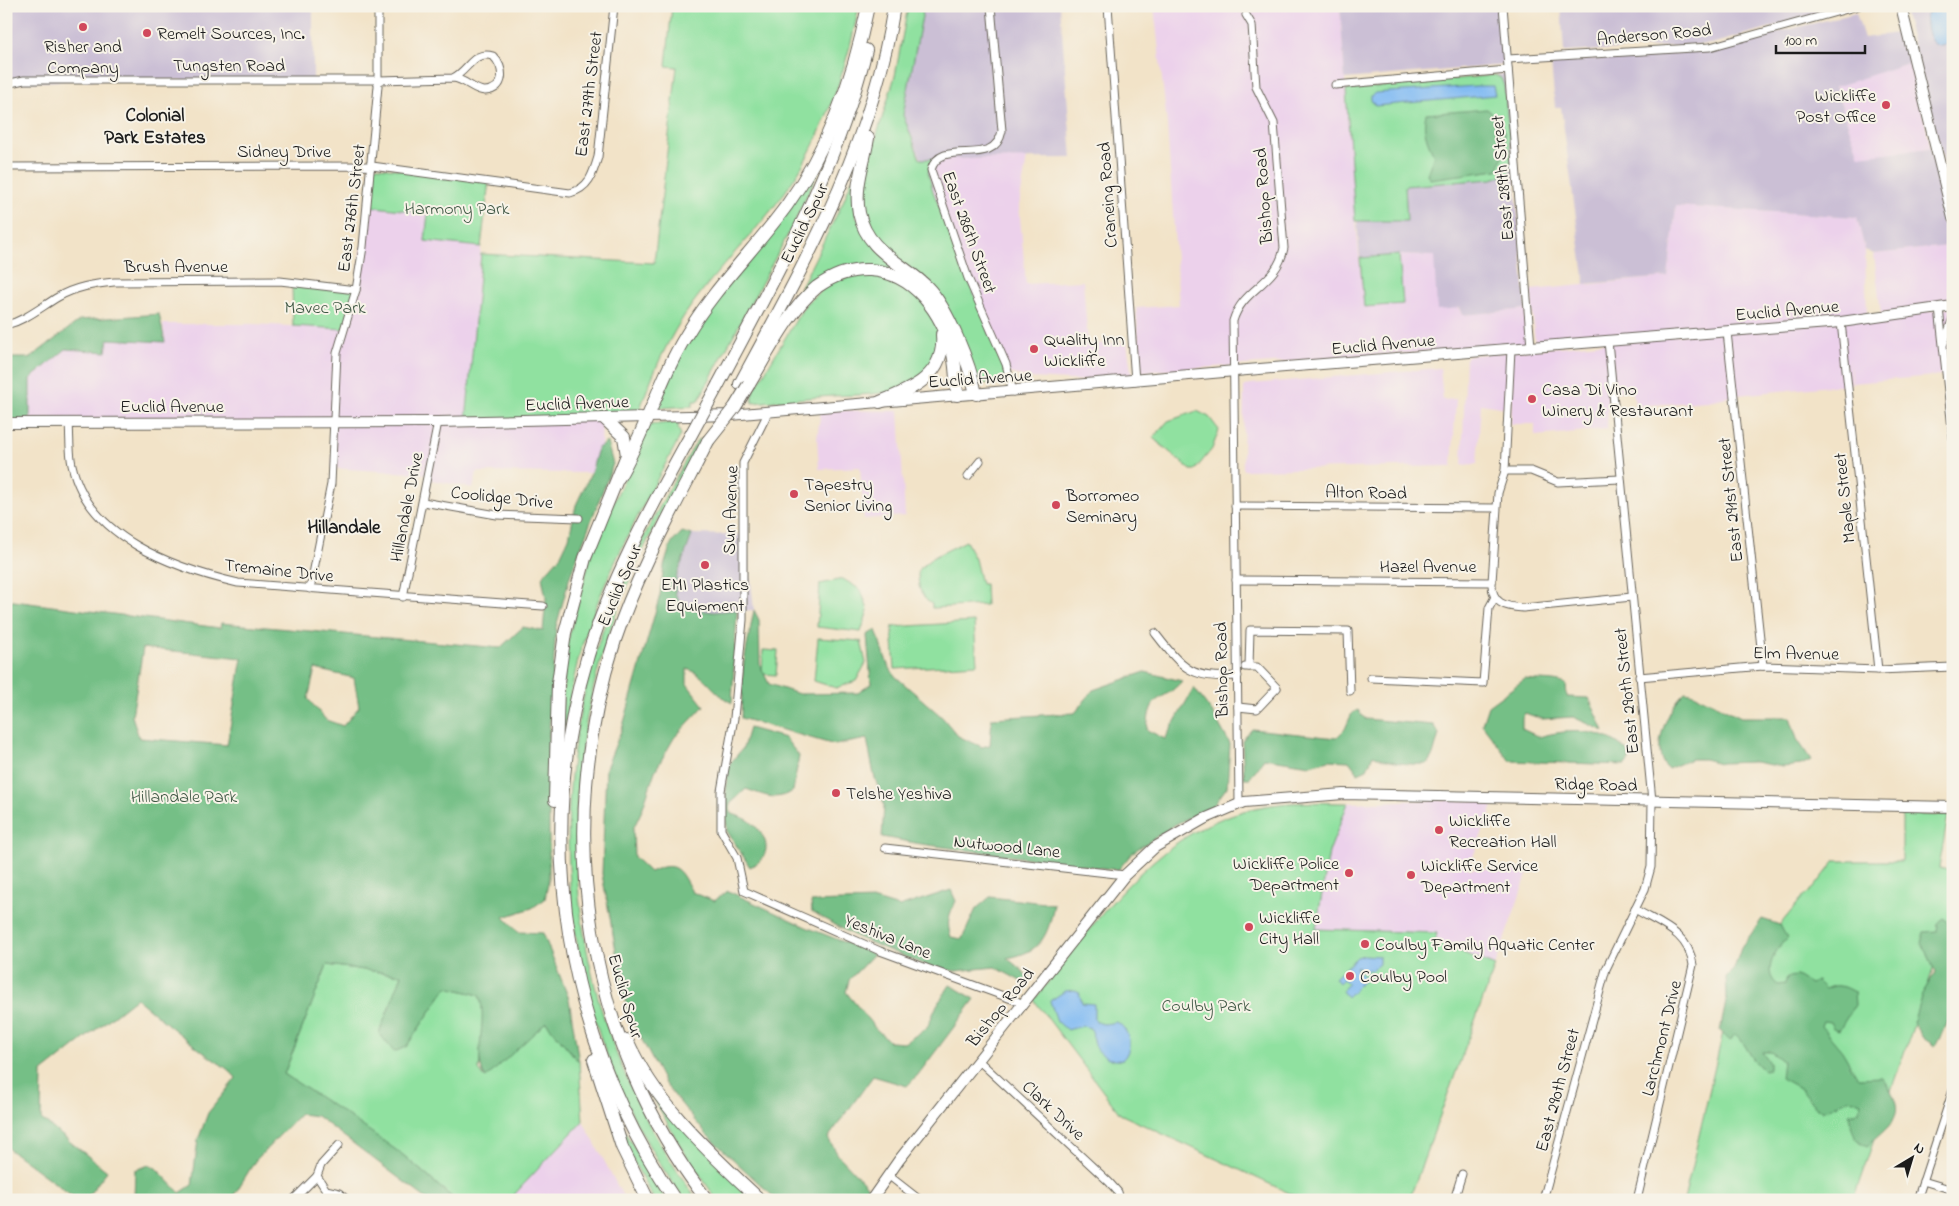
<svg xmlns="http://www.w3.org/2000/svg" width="1959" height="1206" viewBox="0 0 1959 1206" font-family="'Indie Flower',sans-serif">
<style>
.built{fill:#ecd1eb}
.industrial{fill:#cbbfd5}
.green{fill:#90e1a0;stroke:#567e5e}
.forest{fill:#74bf86;stroke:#486e51;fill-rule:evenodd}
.water{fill:#82bbf3;stroke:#4f6c88}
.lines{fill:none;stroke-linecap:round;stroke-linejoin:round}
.minor-casing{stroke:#676258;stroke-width:9}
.secondary-casing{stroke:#676258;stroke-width:12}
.primary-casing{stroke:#676258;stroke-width:12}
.motorway-casing{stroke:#676258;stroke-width:14}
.minor{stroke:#fff;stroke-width:7}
.secondary{stroke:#fff;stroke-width:10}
.primary{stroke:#fff;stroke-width:10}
.motorway{stroke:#fff;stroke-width:12}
.motorway-bridge-casing{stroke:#676258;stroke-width:14;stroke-linecap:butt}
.motorway-bridge{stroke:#fff;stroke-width:12}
.poi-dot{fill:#d1495b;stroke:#f7f3e8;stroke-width:2}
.labels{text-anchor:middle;stroke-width:4;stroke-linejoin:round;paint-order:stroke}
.poi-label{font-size:18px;fill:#1c1c1c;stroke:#f7f3e8;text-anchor:start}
.street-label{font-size:18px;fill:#1c1c1c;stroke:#f7f3e8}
.park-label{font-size:18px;fill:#3f5744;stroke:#f7f3e8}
.neighbourhood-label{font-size:19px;font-weight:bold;fill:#1c1c1c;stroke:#f7f3e8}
</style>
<rect width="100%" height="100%" fill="#f7f3e8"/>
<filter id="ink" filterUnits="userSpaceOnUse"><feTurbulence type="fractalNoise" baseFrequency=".02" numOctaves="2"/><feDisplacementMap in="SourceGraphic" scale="10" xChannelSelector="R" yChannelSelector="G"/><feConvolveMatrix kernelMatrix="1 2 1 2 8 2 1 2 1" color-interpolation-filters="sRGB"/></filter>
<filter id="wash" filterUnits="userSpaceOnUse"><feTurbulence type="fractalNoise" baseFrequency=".0096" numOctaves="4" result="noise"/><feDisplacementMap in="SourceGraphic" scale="20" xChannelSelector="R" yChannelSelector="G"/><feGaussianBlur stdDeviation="1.12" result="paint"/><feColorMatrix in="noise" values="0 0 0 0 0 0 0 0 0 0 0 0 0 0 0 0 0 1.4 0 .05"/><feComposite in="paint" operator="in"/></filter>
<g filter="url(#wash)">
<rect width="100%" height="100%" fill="#f2e3c8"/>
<g class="built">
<path d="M1154 6H1340L1352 182 1364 307 1403 304 1399 255 1434 256 1462 315 1526 309 1528 345 1141 372 1136 308 1179 305 1167 124Z"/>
<path d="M1911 62 1931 148 1859 157 1835 86Z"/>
<path d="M1027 158 1019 206 1026 284 1083 281 1088 344 1127 343 1132 378 1090 381 1030 378 1005 372 921 159Z"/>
<path d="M367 206 428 213 425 241 481 247 466 422 602 419 601 446 591 473 477 472 473 488 427 479 428 474 332 468 334 423H30V379L66 349 106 352 108 339 165 342 163 324H252L344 329 356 290Z"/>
<path d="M1676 206 1857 217 1865 250 1867 316 1535 345 1531 290 1668 277Z"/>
<path d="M1953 244V304L1881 314 1874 254 1947 246Z"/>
<path d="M1953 308V395H1949L1940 309Z"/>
<path d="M1938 310 1945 375 1852 383 1849 357 1851 384 1737 395 1708 401 1636 406 1632 390 1608 393 1607 429 1535 436V424H1511L1512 381 1507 408 1481 404 1477 464 1462 465 1466 356Z"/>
<path d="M1440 368 1443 400 1456 399 1452 466 1243 470 1244 387 1250 384Z"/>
<path d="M821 410 899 411 905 516 864 519 860 467 819 469 817 438Z"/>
<path d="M1434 800 1495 801 1468 869H1529L1495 966 1435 941 1437 933 1316 929 1329 852 1348 803Z"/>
<path d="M583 1121 625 1200H509Z"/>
</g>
<g class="industrial">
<path d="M6 6H313V80H78L6 84Z"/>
<path d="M924 6H1060L1072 158 921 159 903 115Z"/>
<path d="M1340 6H1499L1504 65 1345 79Z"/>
<path d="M1561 6H1847L1711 44 1564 52Z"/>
<path d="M1903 6H1953V197Z"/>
<path d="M1856 13 1864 38 1903 32 1911 62 1835 87 1859 156 1931 148 1953 244 1947 246 1874 254 1865 250 1857 217 1676 206 1668 277 1585 284 1561 107H1555L1551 62 1701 51Z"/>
<path d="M1506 74 1526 309 1462 315 1460 308 1437 310 1434 256 1399 255 1360 258 1346 90Z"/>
<path d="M689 534 746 535 754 610 714 612 682 608 674 593 676 578 692 535Z"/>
</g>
<g class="green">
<path d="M672 6H859C848 64 827 126 796 176 767 222 725 259 693 303 668 337 650 378 637 418L466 422 481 254 654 263 677 67 666 66Z"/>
<path d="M908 6H924L903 115 920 159H933L928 172 933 191 1005 372 1006 378 1003 382 980 384 881 247 866 223 862 183 895 76Z"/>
<path d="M1495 75 1501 78 1504 86 1512 161 1509 174 1492 179 1405 186 1407 221H1355L1346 90Z"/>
<path d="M830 142 819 170 792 227 698 401H693V406L659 408V402L688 338Z"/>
<path d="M372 166 489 181 481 247 425 241 428 213 367 206Z"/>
<path d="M852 179 854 181 856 217 909 279 841 271 788 313 843 202Z"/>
<path d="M1399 255 1403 304 1364 307 1360 258Z"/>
<path d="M863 274C903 281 910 282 932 318 946 340 936 375 911 386 892 395 853 395 832 396 805 398 778 401 752 403L753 392 806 303 833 281Z"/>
<path d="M292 282 356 290 344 329 293 326Z"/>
<path d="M1197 411 1209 417 1219 430 1212 449 1195 470H1191L1153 438 1168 421Z"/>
<path d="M679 422 678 428 681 435C645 503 605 572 582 646 572 678 569 711 561 743L560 730 567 644 593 547 649 425Z"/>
<path d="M698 439 701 440C667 502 632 565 610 631 554 793 567 973 649 1124 663 1151 680 1175 697 1200H685C575 1054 542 850 589 675 611 591 655 513 698 439Z"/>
<path d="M966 541 975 559 981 584H985L986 605 932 608V604C919 597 918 584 918 570L932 558Z"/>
<path d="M843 579 861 590 868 610 861 632 817 627 820 584Z"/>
<path d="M974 622 977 664 895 669 892 627Z"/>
<path d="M818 638 861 641 866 663 856 681 836 688 814 681Z"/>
<path d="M763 650 778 651 776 675 762 674Z"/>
<path d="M1348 803 1329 852 1316 929 1437 933 1435 941 1495 966 1409 1200H1304L1120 1114 1034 1000C1100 918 1159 821 1272 805 1297 801 1323 803 1348 803Z"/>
<path d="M1902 814 1948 816 1939 868 1953 871V912L1853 1200H1684L1730 1002 1765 943 1802 898 1814 888 1835 861H1902Z"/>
<path d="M327 965 402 975 394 998 406 1047 447 987 479 995 484 1008 479 1070 485 1078 546 1022 579 1062 583 1121 509 1200H455L403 1155 284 1074Z"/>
<path d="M649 1090 755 1200H717L682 1149Z"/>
<path d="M618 1124 622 1127 666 1200H654L622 1140Z"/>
</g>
<g class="forest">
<path d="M1487 109C1510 126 1509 146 1497 170L1430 179 1427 174 1434 155C1427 141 1422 130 1426 114Z"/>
<path d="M159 314 165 342 108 339 106 352 66 349 30 379V423H6V358H30L80 320Z"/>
<path d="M607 442 613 464 570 576 556 627 549 733V878L545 899 532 908 504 917 518 932 543 933 569 999 579 1062 546 1022 486 1078C471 1058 489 1021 479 995L447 987 406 1047 394 1052 379 1033 402 975 327 965 284 1074 350 1117 403 1155 455 1200H428L317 1116 300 1114 255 1161 231 1200H134L135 1170 149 1165 156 1168 180 1193 192 1185 198 1140 208 1113 236 1078C228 1067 214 1061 203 1052 180 1035 158 1016 136 998L42 1072 41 1119 107 1171 85 1200H78L6 1147V600L220 628 221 623 500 648 523 627 543 631 546 598 542 577 560 557 569 538 576 505 591 473 598 448ZM143 648 242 658 227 745 139 738 132 716ZM315 669 354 678 359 707 343 726 326 720 308 699Z"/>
<path d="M682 532 692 535 676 578 675 593 682 608 714 612 737 610 732 703C713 694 706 674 687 669V684L704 706 674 738 655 771 642 810 633 829 634 857 650 872C676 859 680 870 692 892L714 901 728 891 806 927 874 954 849 980 846 992 875 1028 890 1042 904 1043 927 1028 937 1005 950 985 975 999 917 1076 907 1086 873 1076 828 1138 838 1155 869 1188 860 1200H777L706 1134 665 1084 627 1011 602 874 606 768 623 726 660 595 664 566 671 544Z"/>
<path d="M754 610 759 620 760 665 769 684 799 694 858 693 871 684 867 635 876 630 888 665 895 676 942 717 958 736 982 747 990 745 992 718 1075 713 1093 690 1145 672 1182 681C1161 705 1150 690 1147 730L1165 739 1194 688 1212 712 1230 744 1227 787 1213 806 1176 824 1133 852 1118 870 921 844 882 837 884 805 874 775 867 739 835 745 741 718 743 667Z"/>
<path d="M1525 679C1538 681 1553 679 1566 684L1567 697 1589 698 1604 731 1573 717 1542 719 1525 713 1522 718V729L1539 737C1569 728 1606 728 1629 753V760L1625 765 1510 761 1482 724 1488 706Z"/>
<path d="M1685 692 1694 694 1741 717H1790L1797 739 1811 760 1801 765 1783 767 1755 762 1720 763 1704 759H1691L1668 769C1648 752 1669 706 1685 692Z"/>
<path d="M1358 710 1365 719 1433 725 1439 734 1433 755 1427 764C1408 765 1391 763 1373 755L1367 769 1358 773 1349 761 1329 760 1310 765 1264 758 1250 778H1244L1242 741 1252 729 1336 738 1345 729 1352 713Z"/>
<path d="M749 728 785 738 799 756 793 791C776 802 764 795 746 789L730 804V813C737 816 747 818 752 823 769 838 773 857 750 867L727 831 725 808 728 766 743 748Z"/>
<path d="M951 890 956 901C949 914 946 923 951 937L962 939 976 909 990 897 1054 904C1048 937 1041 952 1007 958L1023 971 1029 980 1026 984 995 967 956 971 932 968 857 937 812 912 811 902 876 900 899 907Z"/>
<path d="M1944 918 1951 928 1948 933 1953 936V982L1951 985C1958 997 1943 1035 1935 1046L1923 1038 1913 1023 1922 994 1935 973 1927 951 1921 943 1924 932 1937 931 1938 923Z"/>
<path d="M1762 919 1780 925 1787 938C1775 950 1761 973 1778 985L1785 984 1787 977 1797 976 1810 984 1817 981 1825 989C1837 983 1843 986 1854 992L1855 1005 1839 1030 1833 1028 1830 1022 1823 1021 1821 1026 1842 1051 1858 1078 1882 1077C1908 1113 1897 1120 1867 1146 1853 1139 1852 1130 1849 1114L1858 1112 1862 1102 1849 1099 1823 1111 1815 1107 1801 1089 1781 1078 1783 1061 1771 1052H1762L1769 1063V1069L1764 1070C1749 1059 1748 1045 1735 1034L1730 1041 1720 1031 1727 997 1726 977 1734 969 1741 948Z"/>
</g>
<g class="water">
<path d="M1953 8V42C1949 43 1944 46 1941 46 1927 45 1925 25 1926 15L1931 11Z"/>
<path d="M1476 86H1493L1495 95 1375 106 1371 100V96L1375 93Z"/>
<path d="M1364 955 1379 956V964L1371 971 1369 969 1364 973 1357 966 1355 968 1365 979 1347 997 1342 991 1348 984 1343 979 1339 983 1335 978 1357 957Z"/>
<path d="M1075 990 1079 992 1082 1003 1094 1004V1019C1102 1027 1107 1023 1117 1022 1130 1030 1134 1049 1122 1060 1111 1062 1095 1053 1093 1040 1092 1035 1094 1033 1090 1028L1083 1026 1067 1030 1057 1021 1050 1001 1065 991Z"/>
</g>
</g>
<g filter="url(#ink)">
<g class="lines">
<defs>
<g id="minor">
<path d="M991 6 1002 131C994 171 941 135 931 170L968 278 1006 364 1013 392"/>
<path d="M1108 6 1135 381"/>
<path d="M1503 6 1531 347"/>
<path d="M1508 59 1710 47 1858 6"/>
<path d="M6 84 24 80H379L453 78C465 79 474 91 485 91 506 90 505 67 493 56 473 50 469 70 453 78"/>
<path d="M1335 85 1508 70"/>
<path d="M6 167 372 166 570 193C589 188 593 174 598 157L614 6"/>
<path d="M1939 308 1953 438"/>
<path d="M1841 322 1878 670"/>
<path d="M6 325C26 320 41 307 58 297 75 287 94 284 114 282L280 281 356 290"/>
<path d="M1727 332 1763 666"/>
<path d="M1944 343 1953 318"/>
<path d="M769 411 743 463V620L734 718 721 791V830L737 858 744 891 880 951 1017 1001 1022 1005"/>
<path d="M69 422C70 436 69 451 72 465 88 538 174 568 238 583L543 606"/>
<path d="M1505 471H1531L1558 482 1620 479"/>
<path d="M968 476 980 461"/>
<path d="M423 502 497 515 579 518"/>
<path d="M1235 506 1496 508"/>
<path d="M1236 580 1492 582C1491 603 1505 607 1523 608L1632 597"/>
<path d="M1492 582 1498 493 1505 471 1511 349"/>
<path d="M310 589 331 484 337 353 356 290 363 247 378 86V6"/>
<path d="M403 597 438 422"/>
<path d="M1155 633C1183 669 1190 679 1238 676"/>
<path d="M1249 667 1250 630 1348 631 1350 691"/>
<path d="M1639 677 1763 666 1878 670 1953 667"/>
<path d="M1371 678 1483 683 1489 608 1495 597"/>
<path d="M1238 707 1257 709 1277 688 1257 667H1245"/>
<path d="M1239 802 1233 321C1243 287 1277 285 1284 248L1274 123 1256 87 1252 25 1246 15"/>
<path d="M885 848 1125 875"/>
<path d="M1635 909C1659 924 1689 932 1693 965L1637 1200"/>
<path d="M978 1060 1109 1182 1118 1192 1120 1200"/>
<path d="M339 1145 321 1165 317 1176 326 1190 339 1193 347 1200"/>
<path d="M888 1175 920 1200"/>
<path d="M1923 1181 1953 1190"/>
<path d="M293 1200 317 1176"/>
<path d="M1454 1200 1462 1174"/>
<path d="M1543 1200 1606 969 1645 889 1651 867 1652 801 1608 341"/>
<path d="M1917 1200 1953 1090"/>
</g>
<g id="secondary">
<path d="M1901 6 1953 218"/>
<path d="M871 1200 899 1160 1125 875 1155 847 1204 819 1244 802 1343 794 1953 807"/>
</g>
<path id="primary" d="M6 423 438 422 731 415 1235 371 1841 322 1953 306"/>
<g id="motorway">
<path d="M868 138C864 163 854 187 859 213 867 252 902 262 927 287 948 308 970 365 976 394"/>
<path d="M740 384C805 263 873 144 894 6"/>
<path d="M749 384C768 353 789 310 817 287 832 276 851 269 870 270 915 273 942 313 953 354 956 367 956 382 957 395"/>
<path d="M718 385C777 273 835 174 866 50"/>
<path d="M880 402C913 389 946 375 942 334"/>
<path d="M619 477C646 431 659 379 687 334 715 287 755 249 787 205 829 147 854 76 868 6"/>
<path d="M555 800 558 683 565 633 585 558 627 455 624 437 605 419"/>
<path d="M627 1040C656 1105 709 1152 760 1200"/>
<path d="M594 1060 622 1147 648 1200"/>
<path d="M675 1200C566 1040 532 841 588 655 611 580 649 511 687 442"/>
<path d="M707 1200C585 1041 553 829 615 640 638 571 675 506 708 441"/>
</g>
</defs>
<use href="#minor" class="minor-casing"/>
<use href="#secondary" class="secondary-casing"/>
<use href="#primary" class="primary-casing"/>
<use href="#motorway" class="motorway-casing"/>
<use href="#minor" class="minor"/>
<use href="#secondary" class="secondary"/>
<use href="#primary" class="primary"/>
<use href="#motorway" class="motorway"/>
<defs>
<g id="motorway-bridge">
<path d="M708 441 735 407 749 384"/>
<path d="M687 442 718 385"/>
</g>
</defs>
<use href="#motorway-bridge" class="motorway-bridge-casing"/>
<use href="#motorway-bridge" class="motorway-bridge"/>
</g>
</g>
<g class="poi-dot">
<circle cx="83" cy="27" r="5"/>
<circle cx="147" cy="33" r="5"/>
<circle cx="1886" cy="105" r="5"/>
<circle cx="1034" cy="349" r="5"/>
<circle cx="1532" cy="399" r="5"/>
<circle cx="794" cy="494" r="5"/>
<circle cx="1056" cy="505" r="5"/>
<circle cx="705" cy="565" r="5"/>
<circle cx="836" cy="793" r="5"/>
<circle cx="1439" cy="830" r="5"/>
<circle cx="1349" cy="873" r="5"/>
<circle cx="1411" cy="875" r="5"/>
<circle cx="1249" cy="927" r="5"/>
<circle cx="1365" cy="944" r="5"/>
<circle cx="1350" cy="976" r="5"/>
</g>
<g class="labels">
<g class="poi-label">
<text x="157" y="39">Remelt Sources, Inc.</text>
<text x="83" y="52" text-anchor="middle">Risher and<tspan x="83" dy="21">Company</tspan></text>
<text x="1876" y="101" text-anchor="end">Wickliffe<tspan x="1876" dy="21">Post Office</tspan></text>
<text x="1044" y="345">Quality Inn<tspan x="1044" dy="21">Wickliffe</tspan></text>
<text x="1542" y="395">Casa Di Vino<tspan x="1542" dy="21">Winery &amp; Restaurant</tspan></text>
<text x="804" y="490">Tapestry<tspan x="804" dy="21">Senior Living</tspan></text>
<text x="1066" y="501">Borromeo<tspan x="1066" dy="21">Seminary</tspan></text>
<text x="705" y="590" text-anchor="middle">EMI Plastics<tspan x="705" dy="21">Equipment</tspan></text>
<text x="846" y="799">Telshe Yeshiva</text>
<text x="1449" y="826">Wickliffe<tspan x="1449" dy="21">Recreation Hall</tspan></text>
<text x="1339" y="869" text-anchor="end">Wickliffe Police<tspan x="1339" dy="21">Department</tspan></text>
<text x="1421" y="871">Wickliffe Service<tspan x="1421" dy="21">Department</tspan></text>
<text x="1259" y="923">Wickliffe<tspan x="1259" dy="21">City Hall</tspan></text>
<text x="1375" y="950">Coulby Family Aquatic Center</text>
<text x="1360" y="982">Coulby Pool</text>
</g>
<g class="street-label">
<text transform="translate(1654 34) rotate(-5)" y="6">Anderson Road</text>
<text x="229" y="71">Tungsten Road</text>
<text transform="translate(588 94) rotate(-83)" y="6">East 279th Street</text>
<text x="284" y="157">Sidney Drive</text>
<text transform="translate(1502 178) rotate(-95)" y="6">East 289th Street</text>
<text transform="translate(1107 195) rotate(-94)" y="6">Craneing Road</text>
<text transform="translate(1263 196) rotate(-94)" y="6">Bishop Road</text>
<text transform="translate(351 208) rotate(-83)" y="6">East 276th Street</text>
<text transform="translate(804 223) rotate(-64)" y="6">Euclid Spur</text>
<text transform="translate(970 232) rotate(70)" y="6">East 286th Street</text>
<text x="176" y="272">Brush Avenue</text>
<text transform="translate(1787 310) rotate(-5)" y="6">Euclid Avenue</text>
<text transform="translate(1383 344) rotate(-5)" y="6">Euclid Avenue</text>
<text transform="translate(980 378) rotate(-4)" y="6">Euclid Avenue</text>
<text transform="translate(577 403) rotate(-2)" y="6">Euclid Avenue</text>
<text x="172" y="412">Euclid Avenue</text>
<text transform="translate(1366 492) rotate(1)" y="6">Alton Road</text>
<text transform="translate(502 497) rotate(6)" y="6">Coolidge Drive</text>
<text transform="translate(1844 498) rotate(-96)" y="6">Maple Street</text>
<text transform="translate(1730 500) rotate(-96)" y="6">East 291st Street</text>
<text transform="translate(406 507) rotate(-79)" y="6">Hillandale Drive</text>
<text transform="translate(730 510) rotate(-88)" y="6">Sun Avenue</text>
<text x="1428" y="572">Hazel Avenue</text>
<text transform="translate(279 570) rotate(6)" y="6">Tremaine Drive</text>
<text transform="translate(619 585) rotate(-67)" y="6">Euclid Spur</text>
<text transform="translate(1796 653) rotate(1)" y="6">Elm Avenue</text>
<text transform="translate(1221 670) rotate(-91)" y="6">Bishop Road</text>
<text transform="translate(1626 691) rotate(-96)" y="6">East 290th Street</text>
<text transform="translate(1596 784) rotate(1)" y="6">Ridge Road</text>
<text transform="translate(1007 846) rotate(6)" y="6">Nutwood Lane</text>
<text transform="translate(888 936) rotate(22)" y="6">Yeshiva Lane</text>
<text transform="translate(626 996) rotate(74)" y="6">Euclid Spur</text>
<text transform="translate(1000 1007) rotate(-51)" y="6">Bishop Road</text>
<text transform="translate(1661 1038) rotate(-76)" y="6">Larchmont Drive</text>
<text transform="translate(1557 1090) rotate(-75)" y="6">East 290th Street</text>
<text transform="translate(1054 1110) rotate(43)" y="6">Clark Drive</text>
</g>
<g class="park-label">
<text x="457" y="214">Harmony Park</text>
<text x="325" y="313">Mavec Park</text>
<text x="184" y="802">Hillandale Park</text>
<text x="1206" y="1011">Coulby Park</text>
</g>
<g class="neighbourhood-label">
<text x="155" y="121">Colonial<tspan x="155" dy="22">Park Estates</tspan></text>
<text x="344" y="533">Hillandale</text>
</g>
</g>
<rect width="1959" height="1206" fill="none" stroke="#f7f3e8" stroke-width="25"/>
<g transform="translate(1912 1158) rotate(38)" stroke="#f7f3e8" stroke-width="4" paint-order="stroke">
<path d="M0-4L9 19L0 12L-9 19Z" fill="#1c1c1c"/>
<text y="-8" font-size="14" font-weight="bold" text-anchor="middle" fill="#1c1c1c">N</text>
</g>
<path d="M1776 45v8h89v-8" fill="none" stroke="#1c1c1c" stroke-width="2.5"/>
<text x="1784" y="45" font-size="15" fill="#1c1c1c" stroke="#f7f3e8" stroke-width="4" paint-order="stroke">100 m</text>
</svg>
